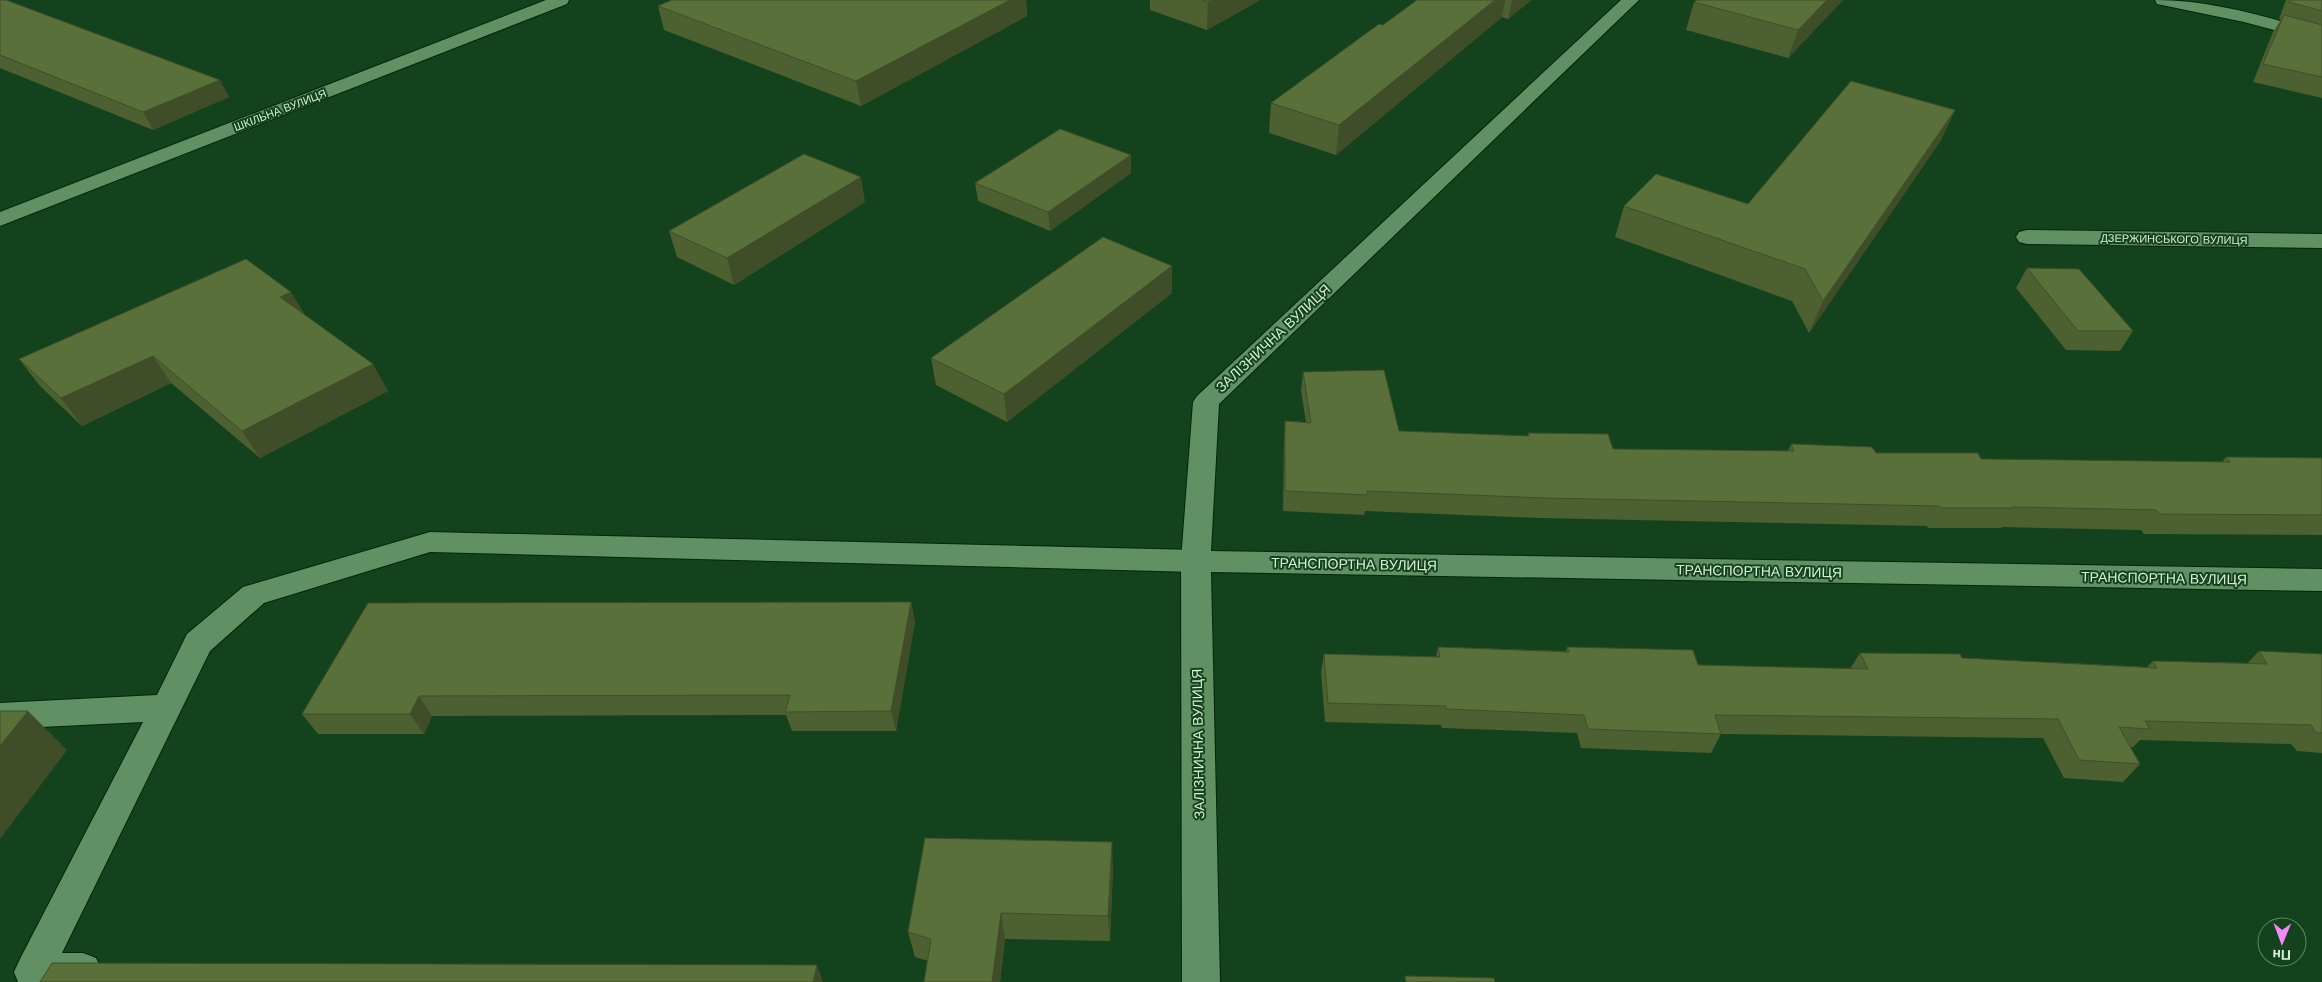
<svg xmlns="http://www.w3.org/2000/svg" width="2322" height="982" viewBox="0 0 2322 982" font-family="'Work Sans',sans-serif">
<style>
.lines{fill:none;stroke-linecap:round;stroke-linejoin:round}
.service-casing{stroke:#04270a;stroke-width:2}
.minor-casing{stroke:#04270a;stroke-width:2}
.service{fill:#619065;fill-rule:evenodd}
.minor{fill:#619065;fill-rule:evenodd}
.wall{fill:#4d6032}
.shaded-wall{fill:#3f4e29}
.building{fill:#5a703a;stroke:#3f4e29}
.labels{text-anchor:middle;stroke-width:4;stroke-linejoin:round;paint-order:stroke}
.far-street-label{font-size:11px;fill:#d6eed7;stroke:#14421c}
.street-label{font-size:14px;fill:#d6eed7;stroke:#14421c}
</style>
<rect width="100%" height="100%" fill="#14421c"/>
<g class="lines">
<defs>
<path id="service" d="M430 532 1196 550 1206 553 1211 561 1206 569 1196 572 430 552 264 603 210 651 62 953H83L96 958 102 971 97 982H18L14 972 20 959 143 722 0 729V703L157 695 187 634 243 587Z"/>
<g id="minor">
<path d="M546 0H569L567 4 0 226V212Z"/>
<path d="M1621 0H1639L1219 404 1211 551 2322 569V591L1211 572 1220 982H1182L1181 561 1193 402 1197 396Z"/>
<path d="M2155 0C2212 0 2267 17 2322 33V43L2244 22 2157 4Z"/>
<path d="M2027 230 2322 234V248L2027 244 2019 242 2016 237 2019 232Z"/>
</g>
</defs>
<use href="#service" class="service-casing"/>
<use href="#minor" class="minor-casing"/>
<use href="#service" class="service"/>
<use href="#minor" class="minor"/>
</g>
<g class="wall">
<path d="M0 0 229 97 153 130 0 68Z"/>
<path d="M672 0H1026L1027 16 861 106 664 30 658 6Z"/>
<path d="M1150 0H1260L1207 30 1150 10Z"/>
<path d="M1417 0H1531L1508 19 1502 17 1336 155 1269 133 1271 103 1383 25Z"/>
<path d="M1697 0H1843L1788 58 1686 30 1694 2Z"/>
<path d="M2286 0H2322V98L2253 82 2273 32 2281 19H2279Z"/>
<path d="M1955 110 1941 140 1809 333 1792 301 1615 237 1624 206 1748 204Z"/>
<path d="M1131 173 1050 231 978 201 975 183Z"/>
<path d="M865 202 734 285 677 257 669 231Z"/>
<path d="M2027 268 2133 331 2120 351 2066 350 2016 288Z"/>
<path d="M291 292 304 314 388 391 260 458 171 383 82 426 40 386 19 359Z"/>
<path d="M1172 293 1007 422 936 385 931 358Z"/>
<path d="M1303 372 1399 431 1528 436V433L1613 449 1788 451 1791 444 1876 453 1981 459 2222 462 2226 457 2322 458V535L2144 534 2141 530 2002 527 2001 528H1928L1927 526 1540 518 1365 511 1364 515 1283 511 1284 441 1285 421 1306 422 1301 391Z"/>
<path d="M911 602 915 622 896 731H792L786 715 432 716 424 734H318L302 714Z"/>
<path d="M1438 647 1566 651 1567 647 1698 665 1850 669 1860 653 2147 667 2153 661 2248 663 2259 651 2322 654V753L2297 751 2291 744 2140 740 2133 747H2130L2140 764 2123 782 2064 778 2043 738 1721 734 1711 753 1581 748 1577 733 1442 728 1441 725 1325 722 1321 672 1324 654 1436 657Z"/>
<path d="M1113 868 1110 941 1005 939 1000 982H924L928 961 915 957 908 932Z"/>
</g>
<g class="shaded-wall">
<path d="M1010 0H1026L1027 16 861 106 856 81Z"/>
<path d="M1212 0H1260L1207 30 1208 2Z"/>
<path d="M1495 0H1505L1502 17 1336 155 1339 125Z"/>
<path d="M1512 0H1531L1508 19Z"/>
<path d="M1827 0H1843L1788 58 1798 30Z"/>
<path d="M220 80 229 97 153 130 143 112Z"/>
<path d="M1955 110 1941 140 1809 333 1823 301Z"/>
<path d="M1131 155V173L1050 231 1048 212Z"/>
<path d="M861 177 865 202 734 285 727 258Z"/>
<path d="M1172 266V293L1007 422 1004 394Z"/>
<path d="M291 292 307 318 280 297Z"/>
<path d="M153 356 171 383 82 426 61 398Z"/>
<path d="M373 364 388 391 260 458 242 431Z"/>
<path d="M911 602 915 622 896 731 891 711Z"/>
<path d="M419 696 432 716 424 734 410 714Z"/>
<path d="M28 711 67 750 0 839V746Z"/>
<path d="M1112 842 1113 868 1110 941 1108 916Z"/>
<path d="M1001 913 1005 939 1000 982H992Z"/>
<path d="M817 965 823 982H813Z"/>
</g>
<g class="building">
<path d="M0 0H6L220 80 143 112 0 55Z"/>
<path d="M672 0H1010L856 81 658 6Z"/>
<path d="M1202 0H1212L1208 2Z"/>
<path d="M1417 0H1495L1339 125 1271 103 1379 24 1383 25Z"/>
<path d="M1697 0H1827L1798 30 1694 2Z"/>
<path d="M2290 0H2322V11L2289 2Z"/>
<path d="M2284 15 2322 25V77L2263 64Z"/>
<path d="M1851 81 1955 110 1823 301 1805 269 1624 206 1656 174 1748 204Z"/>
<path d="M1060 129 1131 155 1048 212 975 183Z"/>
<path d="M804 154 861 177 727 258 669 231Z"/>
<path d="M1103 237 1172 266 1004 394 931 358Z"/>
<path d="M246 259 291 292 280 297 373 364 242 431 153 356 61 398 19 359Z"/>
<path d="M2027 268 2079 269 2133 331H2078Z"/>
<path d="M1384 370 1399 431 1529 436 1528 433 1608 434 1613 449 1794 451 1791 444 1872 447 1876 453H1978L1981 459 2230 462 2226 457 2322 458V515L2159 514 2156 510 2013 507 2014 508H1940L1939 506 1546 498 1367 491V495L1285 491V421L1311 423 1303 372Z"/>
<path d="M911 602 891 711 785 712 790 695 419 696 410 714H302L368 603Z"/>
<path d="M1438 647 1569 652 1567 647 1693 650 1698 665 1868 669 1860 653 1960 654 1962 658 2157 668 2153 661 2267 664 2259 651 2322 654V733H2316L2311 725 2145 721 2150 729 2119 727 2140 764 2079 760 2058 719 1715 715 1721 734 1588 729 1584 715 1446 709V706L1328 703 1324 654 1440 657Z"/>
<path d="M0 711H28L0 746Z"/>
<path d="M925 838 1112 842 1108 916 1001 913 992 982H924L931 939 908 932Z"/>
<path d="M52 963 817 965 813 982H40Z"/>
<path d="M1405 976 1494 978 1495 982H1406Z"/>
</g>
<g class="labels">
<g class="far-street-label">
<text transform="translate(280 110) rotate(-21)" y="4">ШКІЛЬНА ВУЛИЦЯ</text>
<text transform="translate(2174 239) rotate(1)" y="4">ДЗЕРЖИНСЬКОГО ВУЛИЦЯ</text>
</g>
<g class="street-label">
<text transform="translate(1273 338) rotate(-43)" y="5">ЗАЛІЗНИЧНА ВУЛИЦЯ</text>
<text transform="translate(1354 564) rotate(1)" y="5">ТРАНСПОРТНА ВУЛИЦЯ</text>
<text transform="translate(1759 571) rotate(1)" y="5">ТРАНСПОРТНА ВУЛИЦЯ</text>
<text transform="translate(2164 578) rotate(1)" y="5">ТРАНСПОРТНА ВУЛИЦЯ</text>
<text transform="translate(1198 744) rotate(-91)" y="5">ЗАЛІЗНИЧНА ВУЛИЦЯ</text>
</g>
</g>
<g transform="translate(2282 942) rotate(181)"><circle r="24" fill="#14421c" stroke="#628767"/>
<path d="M0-4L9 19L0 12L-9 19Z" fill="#f28af3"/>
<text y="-8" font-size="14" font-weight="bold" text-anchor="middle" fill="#d6eed7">Пн</text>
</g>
</svg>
